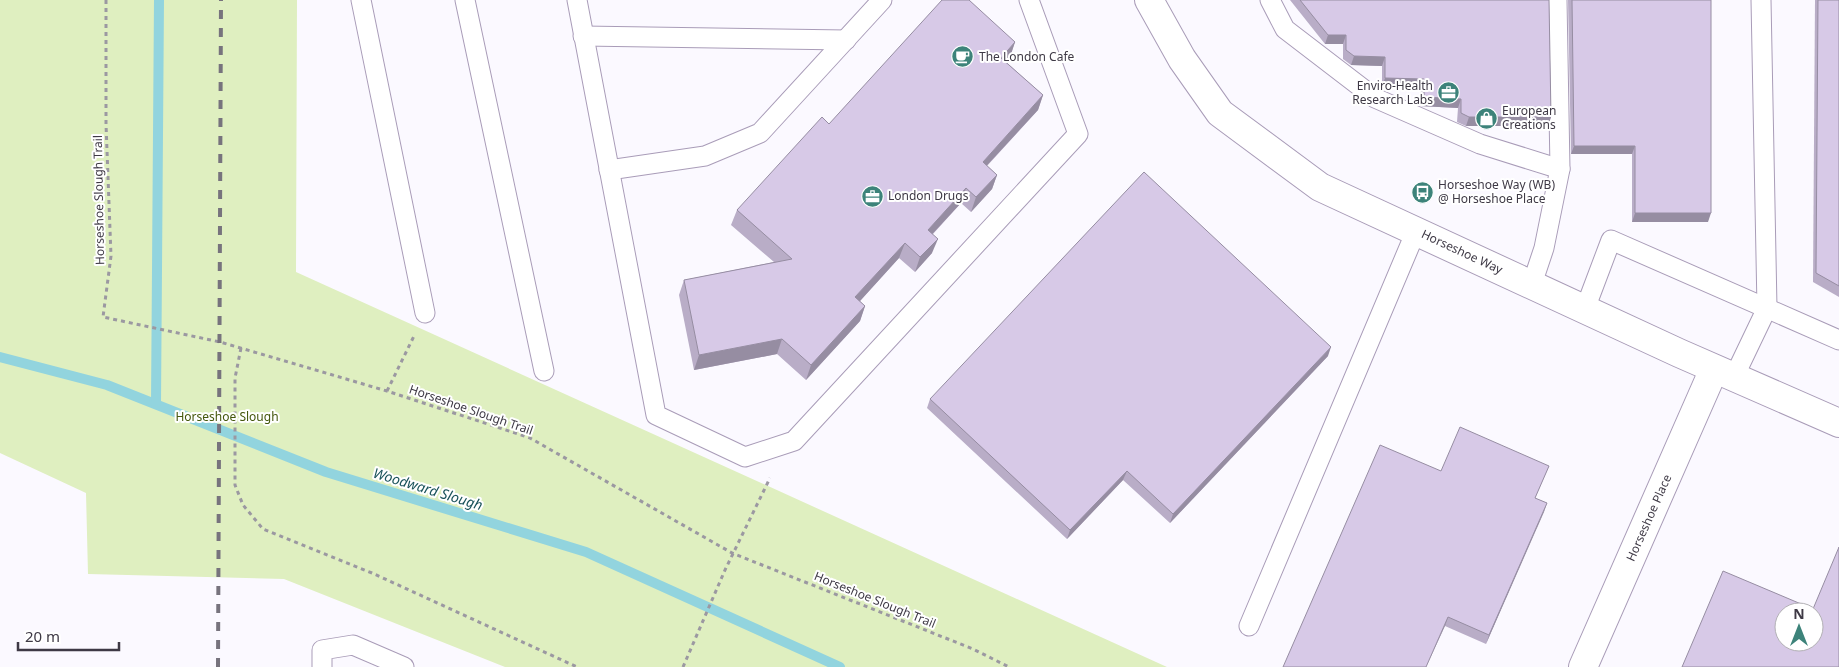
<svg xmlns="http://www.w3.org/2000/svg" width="1839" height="667" viewBox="0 0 1839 667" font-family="'Noto Sans',sans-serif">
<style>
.green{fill:#dfefc0}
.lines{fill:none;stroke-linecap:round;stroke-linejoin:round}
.stream{stroke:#92d4de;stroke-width:10}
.lane-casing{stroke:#a99cb8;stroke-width:21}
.street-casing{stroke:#a99cb8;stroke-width:30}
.path{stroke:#9b98a1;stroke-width:3;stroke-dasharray:4 4;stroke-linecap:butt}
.lane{stroke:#fff;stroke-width:19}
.street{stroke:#fff;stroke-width:28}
.rail{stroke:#77737d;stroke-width:4;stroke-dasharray:9 9;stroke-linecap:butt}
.wall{fill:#b9adc7}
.shaded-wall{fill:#968da2}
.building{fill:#d7c9e7;stroke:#968da2;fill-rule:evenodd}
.labels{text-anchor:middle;stroke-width:4;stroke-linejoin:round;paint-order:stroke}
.poi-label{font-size:12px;fill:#3e3945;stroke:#fff;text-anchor:start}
.street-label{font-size:12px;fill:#3e3945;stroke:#fff}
.park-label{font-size:12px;fill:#44570c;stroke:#fff}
.water-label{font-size:14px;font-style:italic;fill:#19525a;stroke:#fff}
</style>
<rect width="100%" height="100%" fill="#fbf9ff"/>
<path class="green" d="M0 0H297L296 272 1167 667H505L284 579 88 574 86 493 0 453Z"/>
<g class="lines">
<g class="stream">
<path d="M0 357 107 385 326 472 586 552 840 667"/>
<path d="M156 404 159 0"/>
</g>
<defs>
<g id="lane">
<path d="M361 0 425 313"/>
<path d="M465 0 544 371"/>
<path d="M577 0 656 415 745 457 794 441 1078 134 1029 0"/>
<path d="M1270 0 1285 29 1375 98 1480 144 1560 169"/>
<path d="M583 36 846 40"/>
<path d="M609 170 705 156 760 133 882 0"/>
<path d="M1532 284 1544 248 1560 169 1557 0"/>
<path d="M1585 309 1611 240 1839 340"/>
<path d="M1734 377 1767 308 1761 0"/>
<path d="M1249 626 1416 231"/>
<path d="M322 667V650L353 645 404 667"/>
</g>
<g id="street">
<path d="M1149 0 1182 59 1220 113 1320 187 1679 353 1839 423"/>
<path d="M1583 667 1714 369"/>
</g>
</defs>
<use href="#lane" class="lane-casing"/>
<use href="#street" class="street-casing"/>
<g class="path">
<path d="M106 0V124L111 256 103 317 220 342 387 391 530 438 732 553 973 649 1009 667"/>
<path d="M241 348 235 378V485L243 505 263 529 372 573 577 667"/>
<path d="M387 391 414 336"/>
<path d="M683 667 725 570 770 478"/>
</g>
<use href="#lane" class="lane"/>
<use href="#street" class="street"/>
<path class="rail" d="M218 667 221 0"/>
</g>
<g class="wall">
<path d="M1290 0H1549L1551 117 1548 126H1466L1457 122 1458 108 1420 106V88L1382 87V66L1351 65 1343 59V44H1325Z"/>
<path d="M1568 0H1711L1708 222H1632V154H1571Z"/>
<path d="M1815 0H1839V297L1813 282Z"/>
<path d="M1015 42 1010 57 1006 62 1043 95 1038 110 987 166 997 175 992 189 971 212 961 203 933 234 932 253 915 272 899 258 860 301 865 306 860 321 806 380 777 354 694 370 679 295 684 280 774 262 731 225 737 210 829 124Z"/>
<path d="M1328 356 1170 523 1123 480 1067 539 927 408 930 399Z"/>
<path d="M1549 466 1535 498 1547 503 1486 644 1445 626 1441 471Z"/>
</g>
<g class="shaded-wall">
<path d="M1328 35H1346L1343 44H1325Z"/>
<path d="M1015 42 1010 57 996 72 1001 58Z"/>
<path d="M1354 56 1385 57 1382 66 1351 65Z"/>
<path d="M1385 78 1424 79 1420 88 1382 87Z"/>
<path d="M1043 95 1038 110 977 176 983 162Z"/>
<path d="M1424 97 1461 99 1458 108 1420 106Z"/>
<path d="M1469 117H1551L1548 126H1466Z"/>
<path d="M1574 146H1635L1632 154H1571Z"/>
<path d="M997 175 992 189 971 212 976 197Z"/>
<path d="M966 188 961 203 923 244 928 230Z"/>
<path d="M1635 213H1711L1708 222H1632Z"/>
<path d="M938 239 932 253 915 272 920 257Z"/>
<path d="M905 243 899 258 850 312 855 297Z"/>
<path d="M865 306 860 321 806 380 811 365Z"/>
<path d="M782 339 777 354 694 370 699 355Z"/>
<path d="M1331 347 1328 356 1170 523 1173 514Z"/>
<path d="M1127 471 1123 480 1067 539 1070 530Z"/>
<path d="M1547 503 1544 512 1486 644 1489 635Z"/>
<path d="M1448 617 1445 626 1426 667Z"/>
</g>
<g class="building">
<path d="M942 0H969L1015 42 1001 58 1043 95 983 162 997 175 976 197 966 188 928 230 938 239 920 257 905 243 855 297 865 306 811 365 782 339 699 355 684 280 792 259 737 210 822 117 829 124Z"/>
<path d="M1300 0H1549L1551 117H1469L1461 113V99L1424 97V79L1385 78V57L1354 56 1346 50V35H1328Z"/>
<path d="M1572 0H1711V213H1635V146H1574Z"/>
<path d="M1818 0H1839V286L1816 273Z"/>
<path d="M1144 172 1331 347 1173 514 1127 471 1070 530 930 399Z"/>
<path d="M1460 427 1549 466 1535 498 1547 503 1489 635 1448 617 1426 667H1283L1380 445 1441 471Z"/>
<path d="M1839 547V667H1682L1723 571 1813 609ZM1784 612H1814V642H1784Z"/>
</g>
<defs>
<symbol id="cafe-disc" viewBox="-11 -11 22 22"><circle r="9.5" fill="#3d837a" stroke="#fff"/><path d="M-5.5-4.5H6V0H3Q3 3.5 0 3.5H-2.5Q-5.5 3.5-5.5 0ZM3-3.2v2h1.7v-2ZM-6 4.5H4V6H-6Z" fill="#fff"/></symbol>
<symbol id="office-disc" viewBox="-11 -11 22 22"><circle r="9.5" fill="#3d837a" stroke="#fff"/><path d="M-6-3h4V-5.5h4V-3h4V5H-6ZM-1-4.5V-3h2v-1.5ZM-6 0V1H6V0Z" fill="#fff"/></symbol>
<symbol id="shop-disc" viewBox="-11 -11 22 22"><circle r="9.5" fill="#3d837a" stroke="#fff"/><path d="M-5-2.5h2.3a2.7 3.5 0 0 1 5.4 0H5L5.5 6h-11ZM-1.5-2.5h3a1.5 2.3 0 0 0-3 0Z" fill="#fff"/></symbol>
<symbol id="bus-disc" viewBox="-11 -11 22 22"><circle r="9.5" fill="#3d837a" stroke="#fff"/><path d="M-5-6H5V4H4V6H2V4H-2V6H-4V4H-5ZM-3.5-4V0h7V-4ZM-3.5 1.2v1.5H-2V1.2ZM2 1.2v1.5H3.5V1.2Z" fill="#fff"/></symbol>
</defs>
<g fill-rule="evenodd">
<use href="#cafe-disc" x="950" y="44" width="25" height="25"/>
<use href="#office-disc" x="1436" y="80" width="25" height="25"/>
<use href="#shop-disc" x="1474" y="106" width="25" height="25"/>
<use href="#bus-disc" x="1410" y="180" width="25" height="25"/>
<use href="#office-disc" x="860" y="184" width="25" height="25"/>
</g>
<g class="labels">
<g class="poi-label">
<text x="979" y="61">The London Cafe</text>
<text x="1433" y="90" text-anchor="end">Enviro-Health<tspan x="1433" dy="14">Research Labs</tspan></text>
<text x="1502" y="115">European<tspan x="1502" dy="14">Creations</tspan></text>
<text x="1438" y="189">Horseshoe Way (WB)<tspan x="1438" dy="14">@ Horseshoe Place</tspan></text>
<text x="888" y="200">London Drugs</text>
</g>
<g class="street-label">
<text transform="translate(99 200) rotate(-91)" y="4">Horseshoe Slough Trail</text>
<text transform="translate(1462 252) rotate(25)" y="4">Horseshoe Way</text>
<text transform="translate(471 410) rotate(19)" y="4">Horseshoe Slough Trail</text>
<text transform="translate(1649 518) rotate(-66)" y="4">Horseshoe Place</text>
<text transform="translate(875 600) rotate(22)" y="4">Horseshoe Slough Trail</text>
</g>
<g class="park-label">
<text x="227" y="421">Horseshoe Slough</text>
</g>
<g class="water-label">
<text transform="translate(428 489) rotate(17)" y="5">Woodward Slough</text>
</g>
</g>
<g transform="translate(1799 627)"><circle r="24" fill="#ffffff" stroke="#b2b0b5"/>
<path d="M0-4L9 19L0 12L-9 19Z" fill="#3d837a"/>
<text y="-8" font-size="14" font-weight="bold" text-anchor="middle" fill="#3e3945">N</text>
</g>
<path d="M18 642v8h101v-8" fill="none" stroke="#3e3945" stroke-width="2.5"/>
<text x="25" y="642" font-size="15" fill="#3e3945" stroke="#ffffff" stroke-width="4" paint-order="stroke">20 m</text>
</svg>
